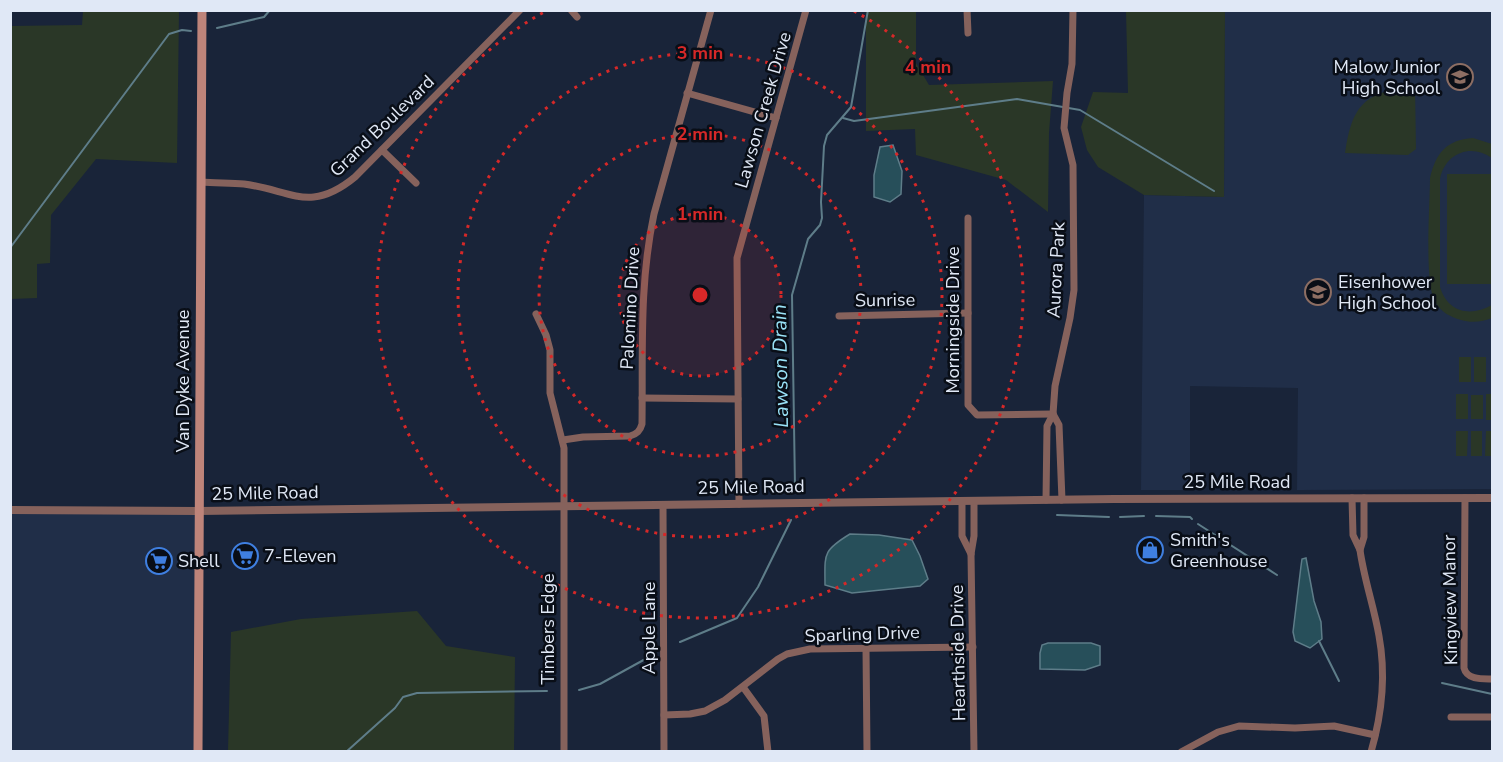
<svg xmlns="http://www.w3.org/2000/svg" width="1503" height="762" viewBox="0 0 1503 762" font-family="'Nunito Sans',sans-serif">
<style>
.built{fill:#202e48}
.green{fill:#2a3727}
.water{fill:#274f5a;stroke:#5e7d89;stroke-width:1.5}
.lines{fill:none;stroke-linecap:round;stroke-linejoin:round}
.stream{stroke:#5e7d89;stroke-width:2}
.minor{stroke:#86625c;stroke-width:7}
.tertiary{stroke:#86625c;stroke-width:8}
.secondary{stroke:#be847a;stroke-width:9}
.ring{fill:none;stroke:#d62828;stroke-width:3;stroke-dasharray:3 6}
.labels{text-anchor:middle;stroke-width:5;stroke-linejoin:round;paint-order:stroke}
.poi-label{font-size:18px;fill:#e0e8f6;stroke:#090e17;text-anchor:start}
.street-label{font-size:18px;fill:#e0e8f6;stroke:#090e17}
.water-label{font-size:20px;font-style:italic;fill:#9ae3f8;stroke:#090e17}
.centre{fill:#d62828;stroke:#090e17;stroke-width:3}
.ring-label{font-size:18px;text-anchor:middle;font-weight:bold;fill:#d62828;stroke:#090e17;stroke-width:5;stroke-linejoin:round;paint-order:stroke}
</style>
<rect width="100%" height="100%" fill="#192439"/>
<g class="built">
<path d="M1225 11H1492V489L1297 490 1298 388 1190 386V490H1141L1144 195 1224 197Z"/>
<path d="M11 510 199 511 198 751 11 752Z"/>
</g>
<g class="green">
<path d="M83 11H179L177 163 96 159 51 215 50 263 37 264V298L11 299V26L82 25Z"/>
<path d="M866 11H916V63L929 85 1053 81 1049 133 1048 212 1006 180 916 155 915 129 866 131Z"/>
<path d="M1126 11H1225L1224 197 1144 195 1098 167 1087 150 1081 127 1093 92 1128 93Z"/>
<path d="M1415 86 1416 149 1408 155 1345 153C1352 103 1366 92 1415 86Z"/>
<path d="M1473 138 1492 144V158C1471 143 1445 153 1440 179V287C1448 313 1471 317 1492 305V318C1483 322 1471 323 1461 320 1450 317 1441 312 1435 302 1424 282 1430 205 1430 178 1436 153 1446 140 1473 138Z"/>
<rect x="1447" y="174" width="45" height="110"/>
<rect x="1459" y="357" width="12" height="25"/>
<rect x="1474" y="357" width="12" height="25"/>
<rect x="1456" y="394" width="12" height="25"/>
<rect x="1486" y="394" width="6" height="26"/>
<rect x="1471" y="395" width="12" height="24"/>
<path d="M1456 431H1468L1467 456H1456Z"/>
<rect x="1471" y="431" width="11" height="25"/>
<path d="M1486 431H1492V456H1485Z"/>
<path d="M417 611 446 646 515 657 514 751H228L231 632 301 619Z"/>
</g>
<g class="water">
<path d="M893 145 902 171 901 194 890 202 874 197V175L880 147Z"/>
<path d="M850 534 879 535 912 540 920 556 928 579 920 586 852 593 825 585C825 554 822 551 850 534Z"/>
<path d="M1306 558 1314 601 1321 622 1322 639 1310 648 1295 641 1293 632 1301 566 1302 559Z"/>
<path d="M1048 643H1091L1100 646V665L1085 670 1040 669V653L1042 645Z"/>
</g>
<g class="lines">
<g class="stream">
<path d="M217 28 264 17 270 10"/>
<path d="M843 118 854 121 1017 99 1080 110 1214 191"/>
<path d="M10 248 169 34 182 30 191 31"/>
<path d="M795 488 792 295 808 239 820 225 822 218 821 202 824 146 827 135 851 107 868 10"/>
<path d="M1057 515 1109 517"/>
<path d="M1156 516 1190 517 1192 519"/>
<path d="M1120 517 1144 516"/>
<path d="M1198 524 1277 575"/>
<path d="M1319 641 1339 681"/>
<path d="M680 642 737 618 758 587 791 520"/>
<path d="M1442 683 1492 694"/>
<path d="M579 690 600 684 649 657"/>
<path d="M346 752 395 708 403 697 417 693 547 691"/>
</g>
<g class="minor">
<path d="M571 10 577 17"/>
<path d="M967 10 968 33"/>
<path d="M687 93 776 118"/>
<path d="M382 150 416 183"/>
<path d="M201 182C215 183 230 183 244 184 291 190 310 214 355 177L520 10"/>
<path d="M968 218V405L977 415 1053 414"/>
<path d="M536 314 546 335 550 350V393L564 448V752"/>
<path d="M839 316 968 313"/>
<path d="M642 398 738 399"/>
<path d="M1053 414 1059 425 1062 500"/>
<path d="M563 440 583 437 630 436C637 434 640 431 642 424 643 353 639 284 654 214L711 10"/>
<path d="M1352 498 1353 535 1360 550 1364 537V498"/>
<path d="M1465 498 1464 668C1467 680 1482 679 1492 679"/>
<path d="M1046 500 1047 426 1053 414 1055 386 1070 318 1074 290 1073 165 1064 128 1067 93 1072 64 1073 10"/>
<path d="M962 501V536L971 554"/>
<path d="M739 504 737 258 806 10"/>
<path d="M663 505 664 752"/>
<path d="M1360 550C1364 579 1374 607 1379 636 1386 674 1382 714 1371 752"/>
<path d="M866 648 867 752"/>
<path d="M743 687 764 716 768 752"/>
<path d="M664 715 690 714 705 711 725 700 778 659 787 654 810 649 973 647"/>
<path d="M1451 717H1492"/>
<path d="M974 752 971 554 974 536V501"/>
<path d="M1181 752 1218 732 1239 726 1295 728 1334 726 1375 735"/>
</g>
<path class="tertiary" d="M10 510 199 511 1114 499 1492 498"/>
<path class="secondary" d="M198 752 202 10"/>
</g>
<circle cx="700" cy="295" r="81" fill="#d62828" fill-opacity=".12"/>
<g class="ring">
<circle cx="700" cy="295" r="81"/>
<circle cx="700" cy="295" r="161"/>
<circle cx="700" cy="295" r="242"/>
<path d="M854 11A323 323 0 1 1 546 11"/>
</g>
<defs>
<symbol id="school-ring" viewBox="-11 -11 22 22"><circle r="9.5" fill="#090e17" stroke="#8d6e63" stroke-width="1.5"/><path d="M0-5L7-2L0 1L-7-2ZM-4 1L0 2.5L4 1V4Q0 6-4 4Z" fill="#8d6e63"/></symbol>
<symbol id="shop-ring" viewBox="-11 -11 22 22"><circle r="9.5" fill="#090e17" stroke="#3f7fe0" stroke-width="1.5"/><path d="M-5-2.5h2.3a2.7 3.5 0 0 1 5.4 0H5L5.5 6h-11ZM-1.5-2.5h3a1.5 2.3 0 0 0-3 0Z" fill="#3f7fe0"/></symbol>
<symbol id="supermarket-ring" viewBox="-11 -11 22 22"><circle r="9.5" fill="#090e17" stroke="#3f7fe0" stroke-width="1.5"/><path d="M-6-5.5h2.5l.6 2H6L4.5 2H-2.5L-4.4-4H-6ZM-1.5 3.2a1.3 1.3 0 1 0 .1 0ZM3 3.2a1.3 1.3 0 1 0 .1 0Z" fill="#3f7fe0"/></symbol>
</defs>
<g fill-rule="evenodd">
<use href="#school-ring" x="1445" y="62" width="30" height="30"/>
<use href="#school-ring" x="1303" y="277" width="30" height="30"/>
<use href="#shop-ring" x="1135" y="535" width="30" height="30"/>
<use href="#supermarket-ring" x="230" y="541" width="30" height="30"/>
<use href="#supermarket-ring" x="144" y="546" width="30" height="30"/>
</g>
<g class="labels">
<g class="poi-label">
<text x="1440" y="73" text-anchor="end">Malow Junior<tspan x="1440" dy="21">High School</tspan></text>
<text x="1338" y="288">Eisenhower<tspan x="1338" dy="21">High School</tspan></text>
<text x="1170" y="546">Smith's<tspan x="1170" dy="21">Greenhouse</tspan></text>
<text x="264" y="562">7-Eleven</text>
<text x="178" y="567">Shell</text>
</g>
<g class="street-label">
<text transform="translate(763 110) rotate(-74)" y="6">Lawson Creek Drive</text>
<text transform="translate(382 126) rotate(-44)" y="6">Grand Boulevard</text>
<text transform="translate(1056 270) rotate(-87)" y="6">Aurora Park</text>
<text transform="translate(885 300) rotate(-1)" y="6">Sunrise</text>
<text transform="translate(630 308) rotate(-87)" y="6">Palomino Drive</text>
<text transform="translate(953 320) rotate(-90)" y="6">Morningside Drive</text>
<text transform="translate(183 381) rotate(-90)" y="6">Van Dyke Avenue</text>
<text x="1237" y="488">25 Mile Road</text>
<text transform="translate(751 487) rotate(-1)" y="6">25 Mile Road</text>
<text transform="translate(265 493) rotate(-1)" y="6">25 Mile Road</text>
<text transform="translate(1450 600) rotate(-91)" y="6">Kingview Manor</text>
<text transform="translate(649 628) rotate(-90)" y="6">Apple Lane</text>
<text transform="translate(548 629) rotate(-90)" y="6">Timbers Edge</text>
<text transform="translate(862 634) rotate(-2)" y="6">Sparling Drive</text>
<text transform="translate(958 653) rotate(-91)" y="6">Hearthside Drive</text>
</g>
<g class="water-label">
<text transform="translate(780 366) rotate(-91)" y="7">Lawson Drain</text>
</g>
</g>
<circle cx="700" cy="295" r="9" class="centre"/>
<g class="ring-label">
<text x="700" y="59">3 min</text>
<text x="928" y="73">4 min</text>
<text x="700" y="140">2 min</text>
<text x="700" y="220">1 min</text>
</g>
<rect width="1503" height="762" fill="none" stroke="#e0e8f6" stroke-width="24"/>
</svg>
